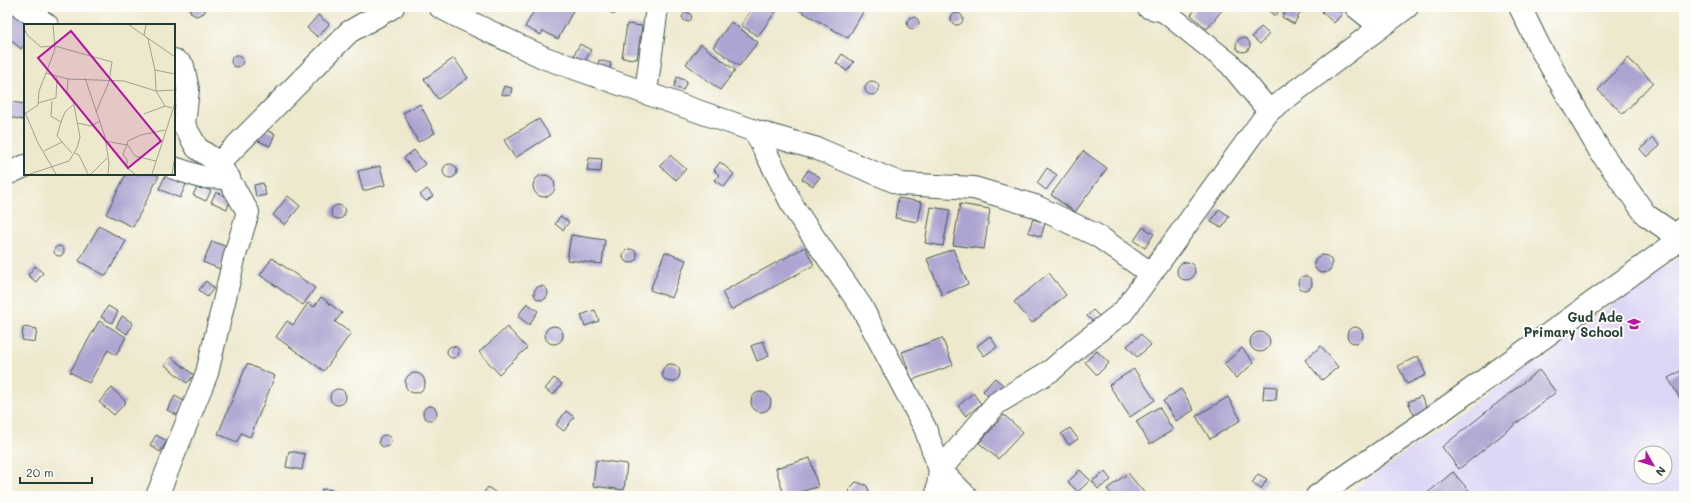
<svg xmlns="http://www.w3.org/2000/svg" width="1691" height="503" viewBox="0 0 1691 503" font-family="Mali,sans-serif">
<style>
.built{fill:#dcd5f6;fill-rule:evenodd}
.building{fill:#ada4d1}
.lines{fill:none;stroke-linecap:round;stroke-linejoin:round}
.minor-casing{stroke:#3e574b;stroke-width:24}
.minor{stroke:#fff;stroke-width:22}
.labels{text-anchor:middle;stroke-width:4;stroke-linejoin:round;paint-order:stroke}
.poi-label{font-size:13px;font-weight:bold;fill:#1f3d34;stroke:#fdfcf7;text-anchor:end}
.inset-road{fill:none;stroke:#9ba490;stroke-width:1}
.view{fill:#b5179e;fill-opacity:0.15;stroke:#b5179e;stroke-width:2}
.inset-edge{fill:none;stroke:#1f3d34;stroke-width:2}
</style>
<rect width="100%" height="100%" fill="#fdfcf7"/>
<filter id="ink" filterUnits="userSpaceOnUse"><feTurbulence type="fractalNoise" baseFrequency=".025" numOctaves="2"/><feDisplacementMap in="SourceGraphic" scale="8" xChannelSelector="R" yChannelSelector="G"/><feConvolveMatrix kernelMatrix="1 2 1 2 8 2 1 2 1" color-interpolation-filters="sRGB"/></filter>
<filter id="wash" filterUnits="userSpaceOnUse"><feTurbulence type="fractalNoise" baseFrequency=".012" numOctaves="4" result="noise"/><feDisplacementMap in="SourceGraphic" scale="16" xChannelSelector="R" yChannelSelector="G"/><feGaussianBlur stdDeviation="0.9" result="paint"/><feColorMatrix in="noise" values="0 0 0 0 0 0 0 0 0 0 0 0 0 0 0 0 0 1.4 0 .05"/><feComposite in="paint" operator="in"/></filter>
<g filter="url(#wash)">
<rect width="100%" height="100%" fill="#eee8cd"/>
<path class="built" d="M1684 253V496H1345L1486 395ZM1641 453H1665V477H1641Z"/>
<g id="blocks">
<g class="building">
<path d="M7 7H13L35 25H25V44L21 49 7 37Z"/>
<path d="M189 7H206V8L204 13 196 16 191 13Z"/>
<path d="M536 7H566L573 11 558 39 543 31 541 35 525 27Z"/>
<path d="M602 7H620L614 15Z"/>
<path d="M753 7H779L758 36 741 25Z"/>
<path d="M798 7H855L863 12 848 38 797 9Z"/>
<path d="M1197 7H1218L1222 10 1207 29 1191 15Z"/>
<path d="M1264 7H1282L1275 16Z"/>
<path d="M1288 7H1294L1301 11 1294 24 1282 17Z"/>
<path d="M1326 7H1334L1342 14 1334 23 1322 12Z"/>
<circle cx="687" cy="17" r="4.5"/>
<circle cx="957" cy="19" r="6"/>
<path d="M318 15 329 24 318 37 307 28Z"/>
<circle cx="913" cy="23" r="6"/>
<path d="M731 22 758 42 739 66 713 47Z"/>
<path d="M627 24 642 26 637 59 622 58Z"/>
<path d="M1261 27 1269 34 1260 44 1252 37Z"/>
<circle cx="1243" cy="45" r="7"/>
<path d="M580 44 591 50 585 61 574 55Z"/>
<path d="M701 44 735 70 720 90 686 64Z"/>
<path d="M842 54 854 62 847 71 836 63Z"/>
<circle cx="237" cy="61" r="6"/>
<path d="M454 58 468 78 438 99 424 79Z"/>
<path d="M1628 58 1653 82 1623 114 1598 90Z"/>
<path d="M599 60 611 63 609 73 597 71Z"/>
<path d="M677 77 687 81 683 90 674 87Z"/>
<circle cx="872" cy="88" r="7"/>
<path d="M504 86 512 88 510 96 501 94Z"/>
<path d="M1684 96V108L1680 103 1681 99Z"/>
<path d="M11 102 25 104 23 120 9 117Z"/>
<path d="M420 104 435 133 418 142 403 113Z"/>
<path d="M539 119 550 136 515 158 504 140Z"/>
<path d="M261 128 275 134 270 146 256 140Z"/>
<path d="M1653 138 1660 146 1647 157 1640 149Z"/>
<path d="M414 150 425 164 415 172 404 158Z"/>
<path d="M1083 151 1107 168 1075 212 1051 195Z"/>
<path d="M670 155 686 169 676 180 660 166Z"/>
<path d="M589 158 602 159 601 172 587 171Z"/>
<path d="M720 162 734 174 724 187 714 180 719 175 714 170Z"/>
<circle cx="450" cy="171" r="7"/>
<path d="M380 166 385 185 363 191 358 171Z"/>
<path d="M1047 168 1057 175 1046 190 1037 183Z"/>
<path d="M808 170 820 177 813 186 802 179Z"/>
<path d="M126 174H155L159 176 133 227 106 214Z"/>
<path d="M166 174 187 182 180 198 159 189Z"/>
<circle cx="544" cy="186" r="11"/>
<path d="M263 183 266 195 256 197 254 185Z"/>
<path d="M198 185 211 191 206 201 193 195Z"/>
<path d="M427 189 433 196 426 201 420 195Z"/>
<path d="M216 192 231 199 227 209 211 202Z"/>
<path d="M288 196 300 206 285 225 273 215Z"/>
<path d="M898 198 922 202 918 222 895 218Z"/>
<path d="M960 204 990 209 984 249 953 245Z"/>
<circle cx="338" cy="212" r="7"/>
<path d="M931 207 950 210 943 246 925 243Z"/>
<path d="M1219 209 1229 216 1222 228 1211 222Z"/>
<path d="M560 216 569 222 563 230 555 224Z"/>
<path d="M1033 219 1045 223 1041 237 1028 232Z"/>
<path d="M99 226 126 241 106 276 79 261Z"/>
<path d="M1143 227 1154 234 1145 248 1134 241Z"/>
<path d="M571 235 605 240 602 264 567 260Z"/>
<path d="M212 241 229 248 220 269 203 262Z"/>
<circle cx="59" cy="251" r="5"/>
<path d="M805 247 814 265 731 310 722 292Z"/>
<path d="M953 249 968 284 942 295 927 259Z"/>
<circle cx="630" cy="256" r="7"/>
<path d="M665 252 686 260 672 298 650 290Z"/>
<circle cx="1323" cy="264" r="9"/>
<path d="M272 258 315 288 303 305 260 275Z"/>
<circle cx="1186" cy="271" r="9"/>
<path d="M35 266 43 273 36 282 28 275Z"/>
<path d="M1049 273 1066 295 1032 323 1014 302Z"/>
<circle cx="1305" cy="283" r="7"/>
<path d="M206 281 214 288 207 297 199 290Z"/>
<circle cx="541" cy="293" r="7"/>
<path d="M321 297 342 313 335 322 351 333 324 371 276 337 287 321 293 325 308 303 314 307Z"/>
<path d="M527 303 538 311 529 325 518 316Z"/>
<path d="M108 306 118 312 112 323 101 317Z"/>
<path d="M595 310 599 321 585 326 581 315Z"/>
<path d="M1093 310 1100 317 1094 323 1087 316Z"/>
<path d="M122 316 133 323 127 334 116 327Z"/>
<path d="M99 321 126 337 116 355 108 350 89 383 70 372Z"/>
<circle cx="554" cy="335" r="9"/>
<circle cx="1355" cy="335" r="8"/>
<path d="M23 327 37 329 35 342 22 340Z"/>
<path d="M507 327 527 348 499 374 479 352Z"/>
<circle cx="1260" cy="342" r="10"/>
<path d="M1141 334 1151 345 1137 357 1127 346Z"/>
<path d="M990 336 997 347 984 356 977 346Z"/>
<path d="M942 338 953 365 912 380 902 352Z"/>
<path d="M763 341 769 356 757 361 751 346Z"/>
<circle cx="453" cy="352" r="6"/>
<path d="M1321 346 1338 367 1322 380 1305 360Z"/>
<path d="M1242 348 1254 363 1236 378 1224 364Z"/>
<path d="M1097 351 1109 363 1097 375 1085 362Z"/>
<path d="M1418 356 1426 375 1407 384 1398 366Z"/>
<path d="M171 357 194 375 187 383 165 365Z"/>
<circle cx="671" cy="373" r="9"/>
<path d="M247 364 275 376 250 437 241 433 237 442 218 434Z"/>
<path d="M1134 369 1155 400 1130 417 1109 385Z"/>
<path d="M1684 369V405L1668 378Z"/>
<path d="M1539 370 1556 392 1459 469 1442 447Z"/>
<circle cx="415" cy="383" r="10"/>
<path d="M554 378 562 384 553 395 545 389Z"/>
<path d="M995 378 1003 385 990 398 983 391Z"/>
<path d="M1264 386 1277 387 1276 400 1263 399Z"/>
<path d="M112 388 126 402 114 415 99 402Z"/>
<circle cx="338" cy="397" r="8"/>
<path d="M1181 389 1194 410 1176 421 1163 401Z"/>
<circle cx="761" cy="402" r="10"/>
<path d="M973 393 981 404 966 416 958 406Z"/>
<path d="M175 396 184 401 177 415 167 410Z"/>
<path d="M1421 396 1428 410 1415 417 1408 402Z"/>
<path d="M1228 397 1241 420 1210 439 1196 416Z"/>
<circle cx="430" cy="413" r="7"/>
<path d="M1159 407 1173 430 1150 444 1136 421Z"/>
<path d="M566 411 574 417 564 431 556 425Z"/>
<path d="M1004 415 1023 432 998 459 979 443Z"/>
<path d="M1070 428 1078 439 1069 445 1061 434Z"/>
<circle cx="385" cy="441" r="6"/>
<path d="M156 435 167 441 160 452 150 445Z"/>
<path d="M289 451 305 454 302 470 286 467Z"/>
<path d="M810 458 818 487 784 496 776 468Z"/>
<path d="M596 460 627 464 624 490 593 486Z"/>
<path d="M1080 470 1090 480 1078 492 1068 482Z"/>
<path d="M1105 472 1111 480 1098 489 1092 481Z"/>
<path d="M1453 472 1472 494 1470 496H1424Z"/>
<path d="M1128 473 1146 495 1144 496H1113L1107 489Z"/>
<path d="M1258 474 1267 479 1261 489 1252 483Z"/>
<path d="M856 482 866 485 869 490 868 496H850L849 489Z"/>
<path d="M488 487 500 496H481Z"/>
<path d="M322 489 336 490 335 496H321Z"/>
</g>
</g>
</g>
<g filter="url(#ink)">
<use href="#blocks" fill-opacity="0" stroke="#3e574b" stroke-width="1"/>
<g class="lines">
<defs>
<g id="minor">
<path d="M22 7 47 25"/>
<path d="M440 7 457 16 545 58 755 131 818 149 901 184 974 188 1035 206 1098 236 1150 273"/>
<path d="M1148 7 1164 11 1230 64 1269 111"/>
<path d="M1356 7 1380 26"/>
<path d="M1520 7 1539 46 1600 151 1646 215 1684 241"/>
<path d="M174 60 183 66 188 89 184 125 197 148 219 163"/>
<path d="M646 92 657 7"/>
<path d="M755 131 795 210 861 306 925 428 940 470 966 496"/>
<path d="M174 168 201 177 229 178"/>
<path d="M7 174 25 166"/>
<path d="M157 496 207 373 235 255 248 212 219 163 349 32 393 7"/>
<path d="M936 496 937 494 940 470 997 403 1052 370 1079 346 1123 312 1269 111 1407 7"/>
<path d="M1317 496 1444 409 1681 239 1684 228"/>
</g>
</defs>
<use href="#minor" class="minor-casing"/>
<use href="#minor" class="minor"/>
</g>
</g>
<defs>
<symbol id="school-bare" viewBox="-9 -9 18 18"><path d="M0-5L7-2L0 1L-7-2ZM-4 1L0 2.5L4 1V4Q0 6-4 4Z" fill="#b5179e" stroke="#fdfcf7" stroke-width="2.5" paint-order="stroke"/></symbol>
</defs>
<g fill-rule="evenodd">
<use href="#school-bare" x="1624" y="314" width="20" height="20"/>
</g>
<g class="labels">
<g class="poi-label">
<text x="1623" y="322">Gud Ade<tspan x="1623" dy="15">Primary School</tspan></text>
</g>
</g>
<g transform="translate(24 24)">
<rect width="151" height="151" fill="#eee8cd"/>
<path class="inset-road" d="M29 1 31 25 22 49 44 55 100 57 132 67 151 66M105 1 151 33M122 1 120 11 124 15 131 46 132 67 141 82 148 84M0 4 3 11 17 23 31 22 88 38 85 58 72 88M131 46 151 50M61 54 81 113 85 139 84 150M28 77 27 92 37 98M14 79 32 74 33 53M0 86 14 119 32 150M2 89 14 81 15 67 22 49M120 90 141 82M53 99 67 102 76 97M81 117 103 121 104 117 117 111 141 106M38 118 33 112 37 98 41 88 49 81M103 120 111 132 132 137M103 121 99 130 103 136V144L111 150M20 127 38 118 48 129M51 129 55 131 64 150M6 150 45 137 53 124 56 113 49 76 43 67 44 55M67 150 83 134M128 150 151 79M148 150 150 137"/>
<path class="view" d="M47 7 137 117 104 144 14 34Z"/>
<rect width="151" height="151" class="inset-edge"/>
</g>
<rect width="1691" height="503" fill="none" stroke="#fdfcf7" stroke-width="24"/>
<g transform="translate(1653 465) rotate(129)"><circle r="19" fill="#fdfcf7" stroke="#a4b0a9"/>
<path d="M0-3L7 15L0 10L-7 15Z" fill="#b5179e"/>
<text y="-6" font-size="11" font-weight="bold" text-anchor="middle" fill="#1f3d34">N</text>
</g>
<path d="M20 477v6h72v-6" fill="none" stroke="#1f3d34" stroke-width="2"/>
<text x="26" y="477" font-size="12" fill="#1f3d34" stroke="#fdfcf7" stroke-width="3" paint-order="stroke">20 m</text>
</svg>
